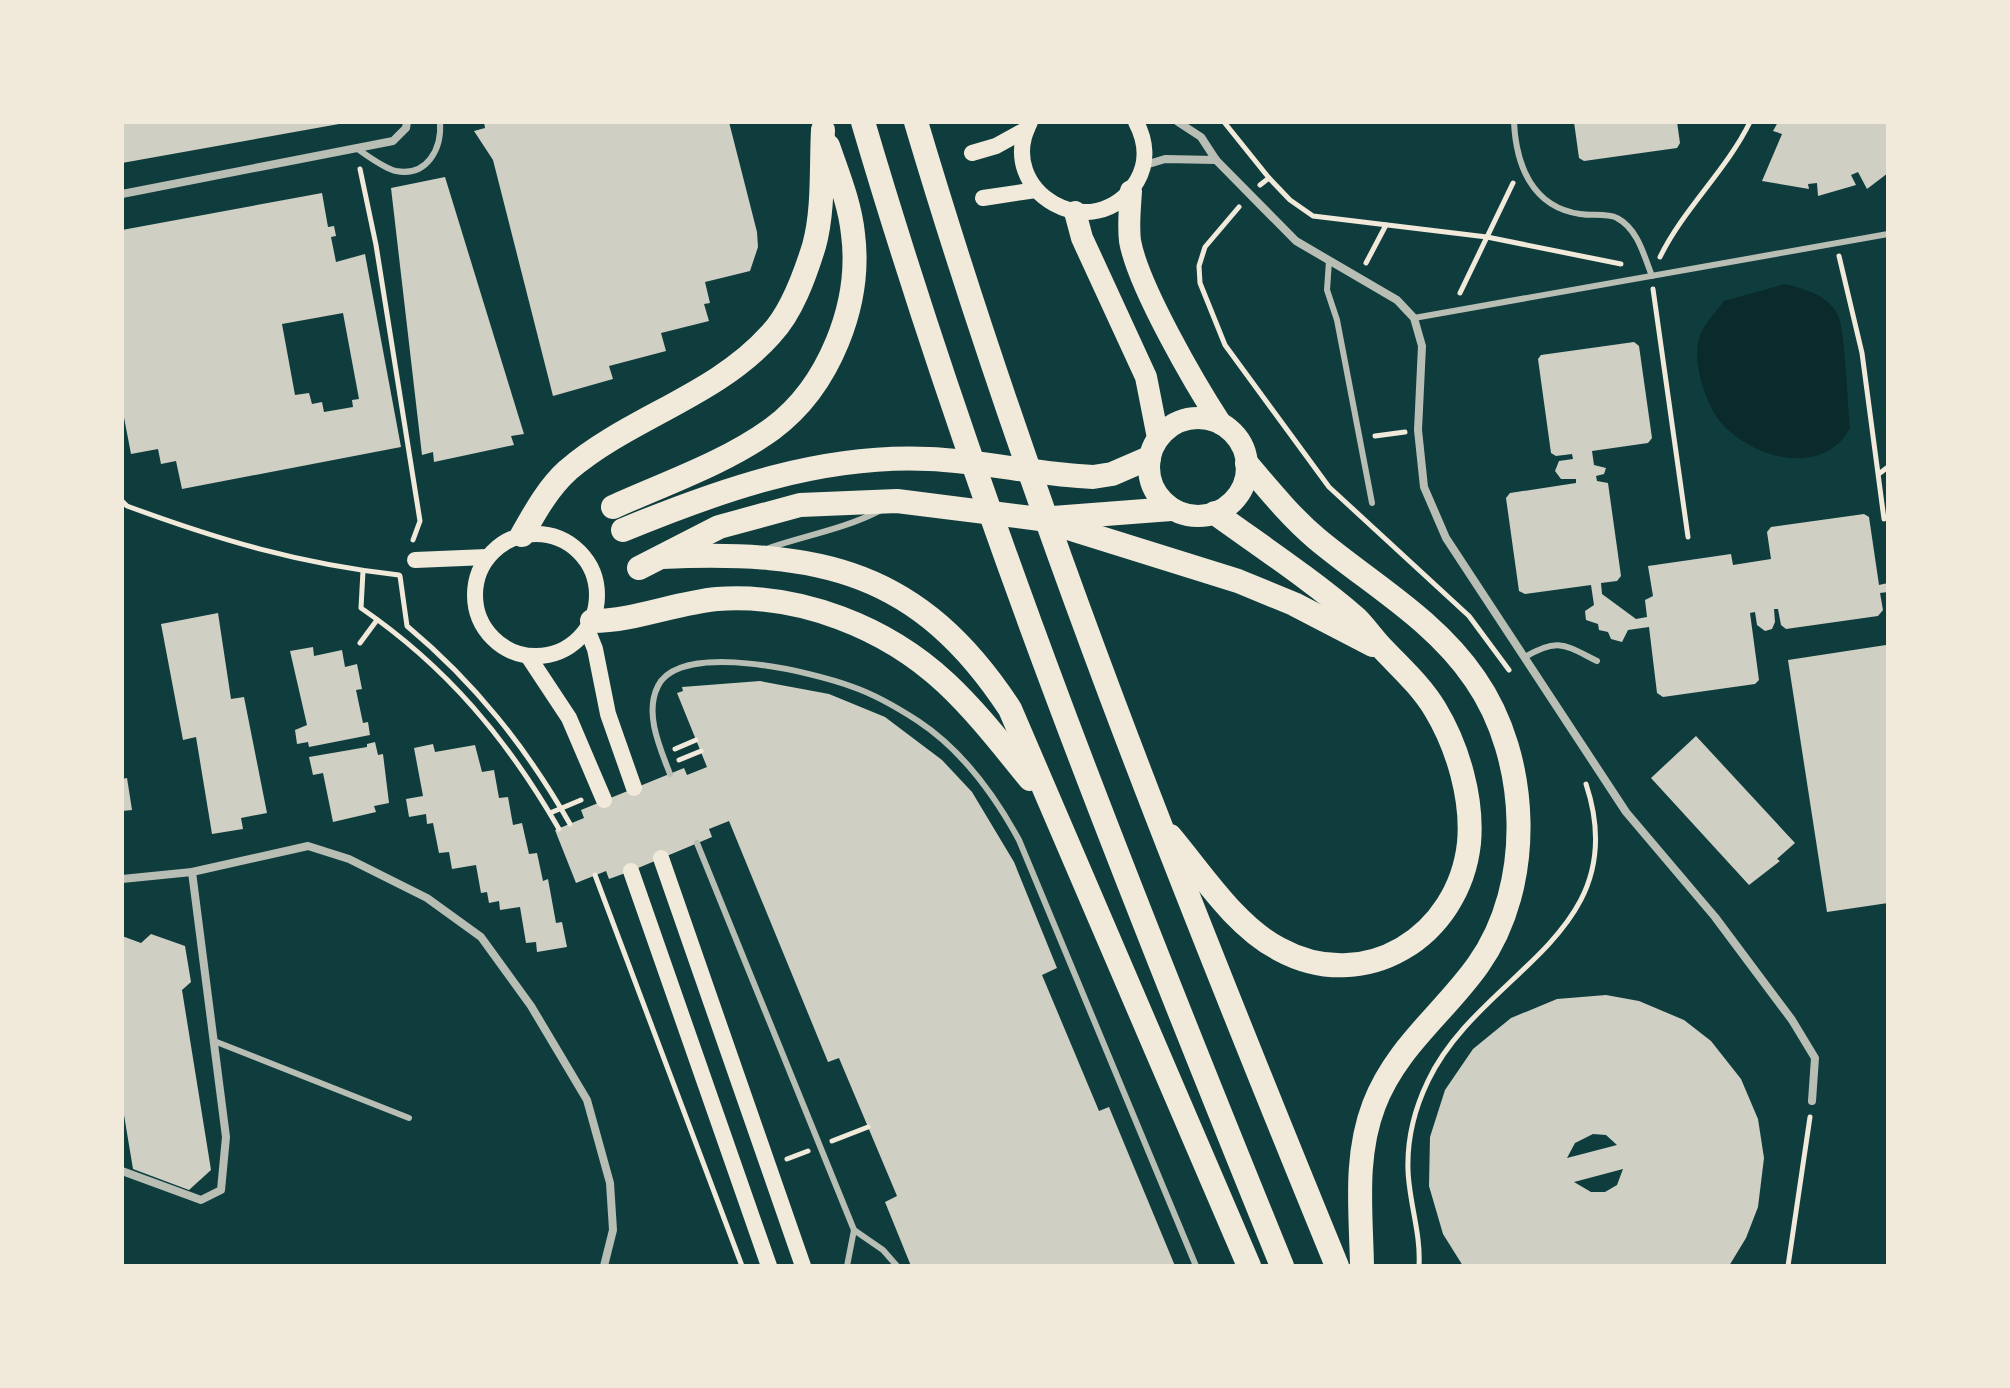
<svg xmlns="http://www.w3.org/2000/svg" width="2010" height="1388" viewBox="0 0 2010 1388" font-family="Montserrat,sans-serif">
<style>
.water{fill:#0a2a2b}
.building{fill:#cfcfc3;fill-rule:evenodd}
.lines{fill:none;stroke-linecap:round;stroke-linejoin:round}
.path{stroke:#f1e9da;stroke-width:5}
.service{stroke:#b8beb3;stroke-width:6}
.minor{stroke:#b8beb3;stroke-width:8}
.secondary{stroke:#f1e9da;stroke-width:16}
.trunk{stroke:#f1e9da;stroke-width:22}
.motorway{stroke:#f1e9da;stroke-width:24}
</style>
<rect width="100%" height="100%" fill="#0f3d3e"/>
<path class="water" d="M1785 284C1805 289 1828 295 1838 315 1845 328 1848 408 1850 428 1823 479 1749 458 1719 420 1705 401 1694 366 1698 343 1700 328 1715 313 1724 301Z"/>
<g class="building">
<path d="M122 122H339V124L122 163Z"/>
<path d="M484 122H729L757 232 758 247 750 271 705 282 710 303 704 304 709 321 661 333 666 351 609 366 613 379 553 396 493 160 474 131 485 128Z"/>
<path d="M1574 122H1677L1680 143 1677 148 1584 161 1579 158Z"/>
<path d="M1778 122H1888V173L1867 189 1858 172 1851 175 1856 185 1818 196 1817 183 1808 184 1809 189 1762 181 1782 134 1773 131Z"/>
<path d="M445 177 524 434 511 436 514 445 434 462 433 452 422 455 391 188Z"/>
<path d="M322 193 328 227 334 226 336 236 331 237 336 262 365 254 401 447 182 489 176 461 161 464 158 449 131 454 122 407V230ZM343 313 359 399 352 400 353 407 324 412 322 402 312 404 309 393 295 395 282 324Z"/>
<path d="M1634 342 1639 346 1652 438 1648 443 1592 451 1594 465 1606 468 1604 474 1596 476 1597 481 1608 483 1621 576 1617 581 1601 583 1602 594 1636 619 1647 617 1645 600 1653 596 1648 566 1731 554 1733 565 1771 559 1767 532 1771 527 1864 514 1869 517 1879 585 1888 583V592L1880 593 1883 610 1878 616 1786 629 1781 625 1778 609H1774L1775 622 1772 629 1765 631 1757 625 1755 612 1750 613 1759 680 1755 684 1663 697 1657 693 1649 627 1628 630 1622 642 1611 639 1608 632 1599 630 1598 624 1586 620 1585 611 1594 605 1591 585 1525 594 1519 591 1506 498 1510 493 1576 483V479H1561L1555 471 1559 461 1573 459 1572 454 1556 456 1551 453 1538 359 1541 355Z"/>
<path d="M218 613 231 699 244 697 267 813 241 818 243 829 212 834 196 737 183 740 161 624Z"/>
<path d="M1886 645 1888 903 1827 912 1788 660Z"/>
<path d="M313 647 314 656 342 650 345 667 357 664 362 689 356 690 363 723 368 722 370 735 309 747 308 742 297 744 295 730 307 725 290 651Z"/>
<path d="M760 681 829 694 885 717 942 760 972 792 1014 862 1057 968 1042 975 1099 1111 1109 1107 1175 1266H911L885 1202 897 1196 839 1058 828 1062 729 821 709 829 712 837 631 871 609 879 606 871 576 883 555 830 584 818 581 810 684 768 687 775 707 767 677 693 683 691 682 687Z"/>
<path d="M1696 736 1795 843 1777 859 1780 861 1749 885 1651 778Z"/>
<path d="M375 742 378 755 383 754 389 803 374 806 376 812 333 822 323 773 313 775 309 757 367 747V744Z"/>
<path d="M433 744 435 752 475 745 482 772 494 770 499 798 508 797 513 825 522 823 529 854 537 853 543 881 548 879 556 923 562 922 567 947 537 952 536 942 526 943 520 907 500 910 499 901 489 903 487 892 481 893 476 865 452 869 449 852 439 853 433 823 427 824 426 814 409 817 406 799 423 796 414 748Z"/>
<path d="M127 778 132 810 122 811V779Z"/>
<path d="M151 934 185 946 191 982 182 990 211 1170 189 1190 133 1169 122 1103V936L141 943Z"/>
<path d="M1606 995 1639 1001 1684 1020 1711 1041 1741 1079 1758 1119 1764 1158 1758 1207 1746 1238 1729 1266H1463L1443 1234 1429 1186 1430 1137 1445 1090 1473 1049 1511 1018 1557 999ZM1593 1134 1606 1135 1617 1145 1567 1158 1575 1143ZM1623 1169 1617 1185 1605 1192H1591L1574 1182Z"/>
</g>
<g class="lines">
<g class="path">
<path d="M1224 122 1269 178 1260 185"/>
<path d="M360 169 376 245 420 521 413 540"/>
<path d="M1269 178 1290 200 1313 216 1487 237 1621 264"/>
<path d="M1239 207 1205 247 1199 266 1200 283 1225 345 1329 487 1469 616 1509 670"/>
<path d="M1839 256 1862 353 1884 519"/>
<path d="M1660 257C1684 208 1726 171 1750 122"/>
<path d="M1366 263 1386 225"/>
<path d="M1653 289 1688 537"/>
<path d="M1460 293 1513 183"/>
<path d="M1375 436 1405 432"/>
<path d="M1880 473 1888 467"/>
<path d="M122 501 127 506C219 540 300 564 399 575"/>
<path d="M363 571 361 608C447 667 507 739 559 829"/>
<path d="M400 576 407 626C475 683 526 747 570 824"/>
<path d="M360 643 377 620"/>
<path d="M675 749 696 740"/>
<path d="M679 760 701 751"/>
<path d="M550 813 581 800"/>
<path d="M595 875 742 1266"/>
<path d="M832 1141 868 1127"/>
<path d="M787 1159 808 1151"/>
<path d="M1419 1266C1421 1233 1409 1202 1408 1170 1407 1140 1415 1108 1428 1081 1480 971 1636 935 1586 784"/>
<path d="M1788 1266 1810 1117"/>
</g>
<g class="service">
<path d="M1514 122C1516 165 1532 207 1580 214 1591 216 1608 213 1617 218 1638 229 1644 256 1652 276"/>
<path d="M356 148C367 155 383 168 396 171 427 177 442 149 440 122"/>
<path d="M1329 261 1327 290 1337 320 1372 503"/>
<path d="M1414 318 1888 234"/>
<path d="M769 548C807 535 844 529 879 511"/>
<path d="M1525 657C1558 637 1565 645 1597 661"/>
<path d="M670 774C660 748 644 713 658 686 681 640 814 672 853 687 876 695 898 708 918 721 962 750 994 794 1019 840L1196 1266"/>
<path d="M697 843 854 1230 883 1250 897 1266"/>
<path d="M214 1041 409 1118"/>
<path d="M847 1266 854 1230"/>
</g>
<g class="minor">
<path d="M1178 122 1201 137 1216 160 1296 241 1397 300 1414 318 1422 346 1418 430 1424 487 1446 538 1626 812 1715 917 1792 1020 1815 1058 1812 1101"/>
<path d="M1142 166 1165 159 1216 160"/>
<path d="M122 194 393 141 406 128 407 122"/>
<path d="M122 879 192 872 308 846 349 859 427 898 481 937 531 1006 587 1100 610 1183 613 1230 604 1266"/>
<path d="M122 1171 201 1200 221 1190 226 1137 192 872"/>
</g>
<g class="secondary">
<path d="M1030 122C993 192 1095 250 1137 181 1148 162 1146 141 1136 122"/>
<path d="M972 153 996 146 1027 129"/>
<path d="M983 198 1036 190"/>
<circle cx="536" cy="595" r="61"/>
<path d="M415 560 487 557"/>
<path d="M587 629 595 649 608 714 634 788"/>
<path d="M528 656 569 718 604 800"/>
<path d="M661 858 803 1266"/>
<path d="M631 871 769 1266"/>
</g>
<g class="trunk">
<path d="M1131 191C1130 207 1128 224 1130 241 1138 286 1195 384 1221 424"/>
<path d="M1075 212 1082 238 1146 377 1158 438"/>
<circle cx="1198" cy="467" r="49"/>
</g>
<g class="motorway">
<path d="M863 122C978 512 1129 890 1282 1266"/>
<path d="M916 122C1032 512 1183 890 1337 1266"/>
<path d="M1247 464C1269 490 1291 517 1317 539 1371 584 1434 619 1475 679 1530 758 1535 885 1478 965 1444 1013 1396 1047 1374 1105 1354 1157 1361 1212 1362 1266"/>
<path d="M613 507C666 483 725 463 772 429 829 387 862 304 853 234 850 204 838 175 828 146"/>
<path d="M1049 522 1238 581 1294 604 1373 645"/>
<path d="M623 530C720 490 822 454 929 459 984 461 1038 475 1093 477L1112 474 1149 458"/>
<path d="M522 535C535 512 548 488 568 470 630 417 716 396 771 334 792 312 805 275 814 246 824 210 821 168 823 130"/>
<path d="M662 557C820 550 919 570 1010 709L1249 1266"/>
<path d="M639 568 719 527 800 505 897 501 1040 519 1171 509"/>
<path d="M592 621C634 621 675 603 717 599 799 593 886 627 946 683 977 712 1003 746 1030 779"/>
<path d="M1170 836C1202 874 1235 926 1279 949 1365 996 1459 936 1469 843 1473 799 1458 747 1435 709 1421 686 1402 669 1384 650 1374 640 1366 628 1356 618 1312 580 1262 547 1215 513"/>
</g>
</g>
<rect width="2010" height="1388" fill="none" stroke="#f1e9da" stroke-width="248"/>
</svg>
